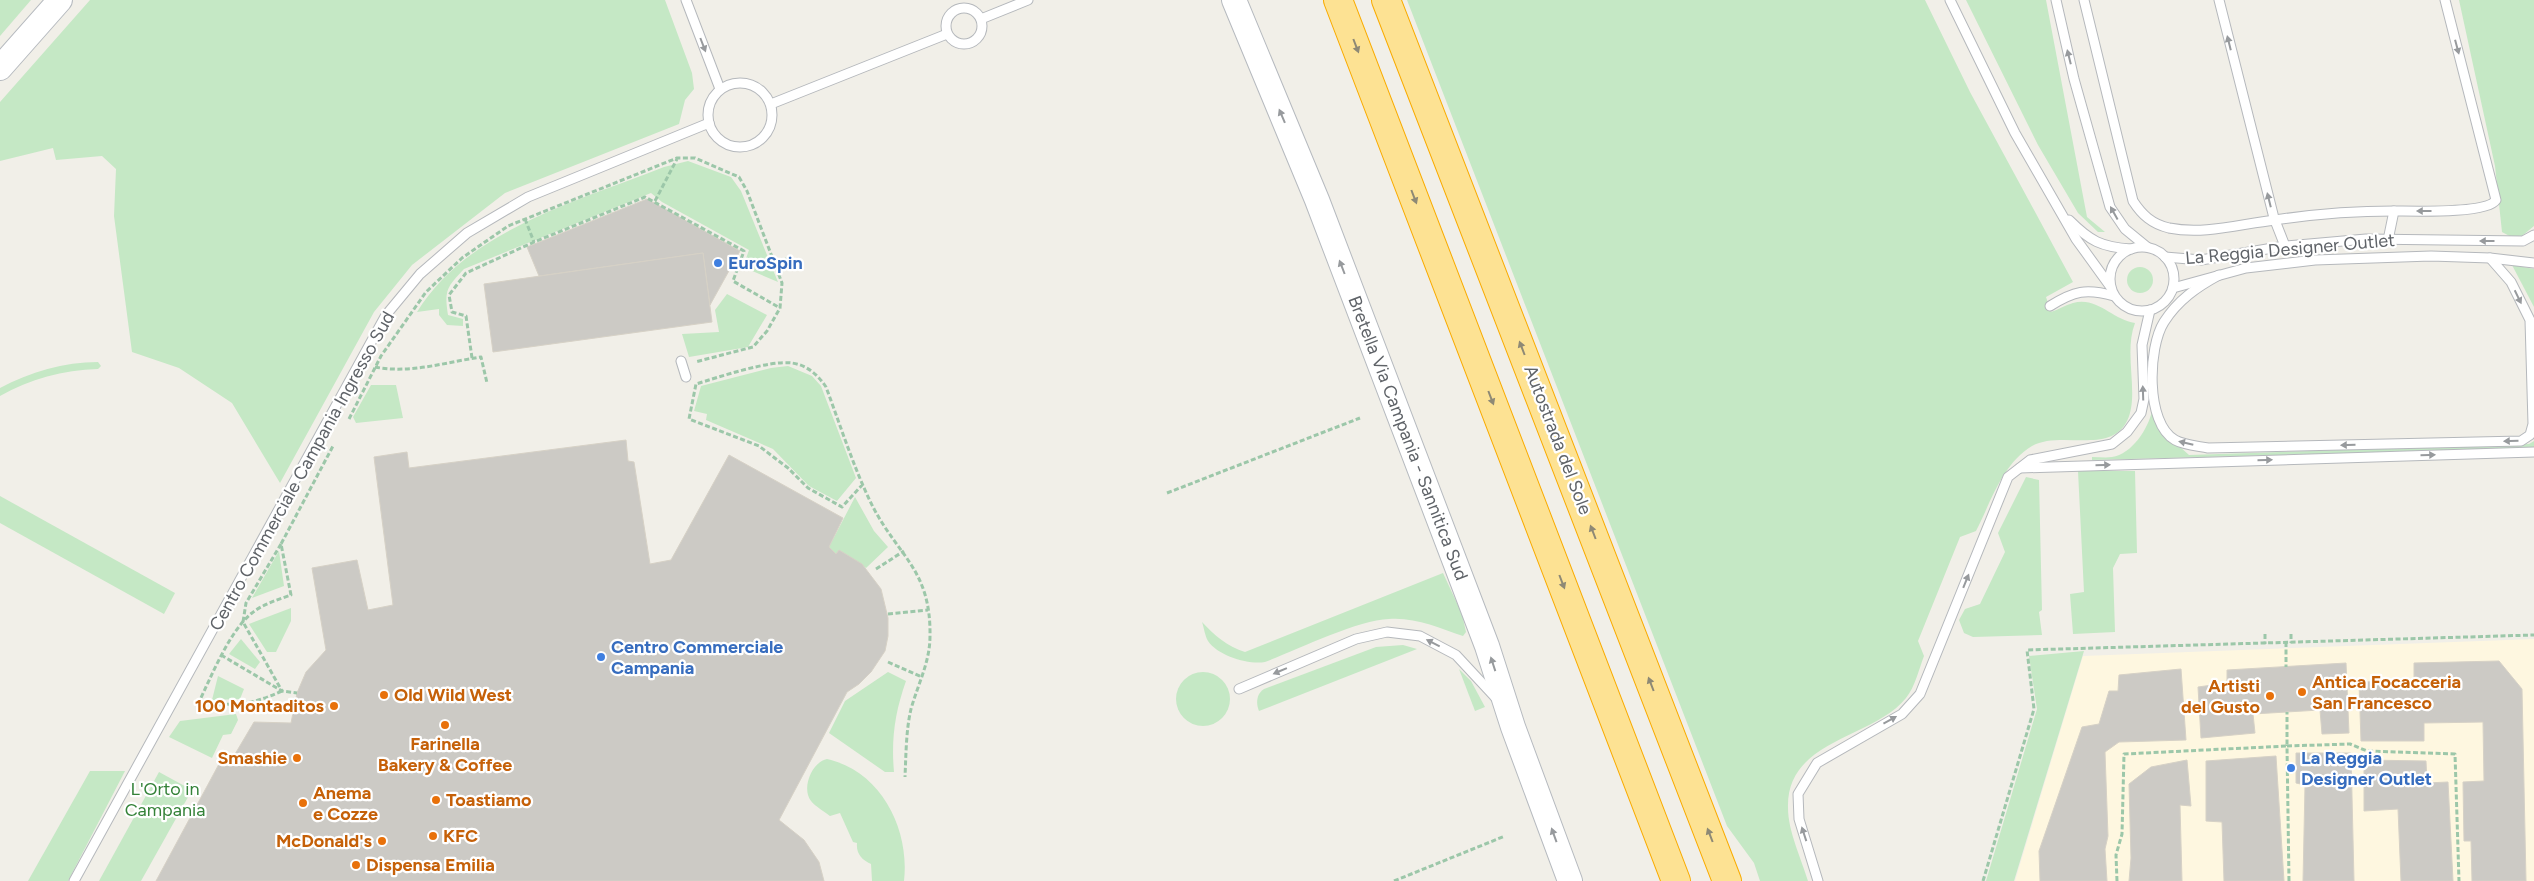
<svg xmlns="http://www.w3.org/2000/svg" width="2534" height="881" viewBox="0 0 2534 881" font-family="Figtree,sans-serif">
<style>
.commercial{fill:#fef7e0}
.green{fill:#c5e8c5}
.building{fill:#cccac5;stroke:#d6d1c6}
.lines{fill:none;stroke-linecap:round;stroke-linejoin:round}
.lane-casing{stroke:#b5b8bc;stroke-width:11}
.secondary-casing{stroke:#b6babf;stroke-width:26}
.highway-casing{stroke:#f9ab00;stroke-width:30}
.path{stroke:#9cc7a9;stroke-width:3;stroke-dasharray:5 2.5;stroke-linecap:butt}
.lane{stroke:#fff;stroke-width:9}
.secondary{stroke:#fff;stroke-width:24}
.highway{stroke:#fde293;stroke-width:28}
.oneway{fill:#979a9d}
.oneway2{fill:#8e8975}
.shop-dot{fill:#3f7fe0;stroke:#fff;stroke-width:2}
.food-dot{fill:#e8710a;stroke:#fff;stroke-width:2}
.labels{text-anchor:middle;stroke-width:4.5;stroke-linejoin:round;paint-order:stroke}
.street-label{font-size:18px;fill:#5f6368;stroke:#fff}
.shop-label{font-size:18px;font-weight:bold;fill:#366cbe;stroke:#fff;text-anchor:start}
.food-label{font-size:18px;font-weight:bold;fill:#c56008;stroke:#fff;text-anchor:start}
.park-label{font-size:18px;fill:#348238;stroke:#fff}
</style>
<rect width="100%" height="100%" fill="#f1efe8"/>
<path class="commercial" d="M2534 639V881H2015L2083 656Z"/>
<g class="green">
<path d="M0 0H31L0 36Z"/>
<path d="M90 0H665L692 73 694 89 685 100 679 124 505 193 412 265 374 312 280 483 232 403 179 368 132 352 114 216 116 169 102 156 56 160 53 148 0 161V102Z"/>
<path d="M1407 0H1925L1970 92 2073 282 2046 297 2051 312C2058 310 2065 305 2073 303 2097 296 2113 320 2135 323 2123 354 2140 395 2127 421 2110 455 2060 430 2032 446 2002 464 1991 502 1976 531L1960 537 1918 641 1924 656C1919 669 1915 687 1906 698 1873 739 1786 739 1788 808 1788 831 1801 858 1808 881H1760L1754 863 1727 826Z"/>
<path d="M1966 0H2046L2087 217 2105 232H2098L2078 213 2038 145Z"/>
<path d="M2459 0H2534V226L2517 240 2502 232 2495 166Z"/>
<path d="M688 161 731 177 741 191 778 282 743 267 749 250 662 202 651 193 464 269C447 287 444 290 448 315L463 319V326L447 325 439 315V309L417 312C468 229 579 201 664 167Z"/>
<path d="M2512 265 2534 269V307Z"/>
<circle cx="2140" cy="280" r="13"/>
<path d="M727 294 767 315 748 347 689 357 682 334 719 332 715 310Z"/>
<path d="M98 362 101 366 98 369C63 370 30 379 0 396V388C30 372 64 362 98 362Z"/>
<path d="M788 366 812 376 821 386 856 478 837 501 809 486 773 449 706 420 707 414 694 411 701 386 771 368Z"/>
<path d="M371 385H396L403 418 356 423 353 417Z"/>
<path d="M2152 411 2159 428 2189 455 2529 444 2534 441V448L2092 460V457C2099 457 2106 458 2112 457 2132 454 2148 429 2152 411Z"/>
<path d="M2078 471H2135L2137 553 2120 554 2113 568 2115 632 2073 634 2070 594 2084 592Z"/>
<path d="M2026 477 2039 480 2042 610 2039 612 2042 635 1973 637 1964 633 1959 620 1965 609 1980 604 2005 552 1998 533Z"/>
<path d="M0 496 175 593 164 614 0 523Z"/>
<path d="M855 497 874 531 888 547 866 568 839 550 836 554 829 547Z"/>
<path d="M279 551 284 586 252 598Z"/>
<path d="M1443 573 1462 614 1466 632 1463 636C1439 628 1415 617 1389 619 1357 620 1297 650 1265 662 1249 665 1218 656 1208 641 1205 636 1204 628 1202 622 1214 635 1228 647 1245 652Z"/>
<path d="M291 608V621L276 652H267L249 624Z"/>
<path d="M241 639 260 662 255 669 229 654Z"/>
<path d="M1403 645 1417 649 1259 711C1256 704 1256 694 1264 689L1376 647Z"/>
<path d="M2084 651 2014 881H1986L2037 709 2029 656Z"/>
<path d="M1459 669 1471 681 1485 707 1475 711Z"/>
<path d="M888 672 906 681C895 712 891 739 894 772H885L829 733 845 701Z"/>
<circle cx="1203" cy="699" r="27"/>
<path d="M218 676 244 689 240 699 212 700Z"/>
<path d="M236 714 238 720 231 734 223 735 212 758 169 737 180 721Z"/>
<path d="M827 759C881 771 910 829 904 881H872L871 864C862 860 856 854 857 843L853 842 840 813 830 816C824 811 816 807 811 801 801 788 812 762 827 759Z"/>
<path d="M90 771H125L68 881H28Z"/>
<path d="M159 772 192 790 141 881H99Z"/>
</g>
<g class="building">
<path d="M647 199 740 251 710 305 703 253 539 276 527 247Z"/>
<path d="M703 253 712 322 493 352 484 284Z"/>
<path d="M626 440 628 461 634 462 650 564 671 560 729 455 843 518 829 547 836 554 839 550 862 564 881 589 888 618V636L885 651 871 672 859 684 847 692 779 820 804 840 819 862 824 881H156L219 764 228 766 254 722 291 723 297 693 306 672 326 650 312 568 357 560 368 610 393 605 374 457 407 452 409 468Z"/>
<path d="M2499 661 2522 689 2526 881H2472L2471 841H2464L2463 782 2484 781 2483 722 2424 723V741H2361L2359 682 2414 681V663Z"/>
<path d="M2346 663 2349 733 2322 734 2320 710 2253 714 2255 733 2201 738 2198 687 2227 683V670Z"/>
<path d="M2181 669 2186 740 2119 742 2105 752 2108 836 2105 849 2107 881H2040L2039 851 2082 727 2099 724 2109 691H2118L2119 675Z"/>
<path d="M2296 753H2351L2354 881H2303L2305 785 2296 783Z"/>
<path d="M2276 756 2284 881H2224L2222 822 2206 821V761Z"/>
<path d="M2187 760 2191 806 2180 805 2182 881H2129L2131 858 2129 784 2151 767Z"/>
<path d="M2364 760 2426 761 2427 783 2448 782 2453 881H2401L2398 809 2364 811Z"/>
</g>
<g class="lines">
<defs>
<g id="lane">
<path d="M686 0 720 89"/>
<path d="M1950 0 2015 133 2076 239 2110 286"/>
<path d="M2056 0 2074 79 2110 207 2125 229 2147 247"/>
<path d="M2084 0 2133 201C2142 215 2152 224 2169 228 2204 235 2240 224 2275 220 2315 214 2354 211 2394 211"/>
<path d="M2219 0 2274 218 2285 246"/>
<circle cx="964" cy="26" r="18"/>
<path d="M981 19 1028 0"/>
<circle cx="740" cy="115" r="32"/>
<path d="M771 104 947 34"/>
<path d="M2069 220C2090 241 2101 247 2131 249"/>
<path d="M2388 240 2394 211C2412 211 2487 214 2496 200L2445 0"/>
<circle cx="2142" cy="279" r="32"/>
<path d="M2165 257 2201 260 2285 246 2366 239 2523 241 2534 235"/>
<path d="M2219 275C2197 287 2178 300 2164 322 2148 347 2145 423 2175 440 2184 445 2198 446 2208 448L2521 441 2530 435 2533 424 2530 320 2511 282 2490 258"/>
<path d="M2173 288 2246 268 2315 260 2431 256 2490 258 2534 263"/>
<path d="M2050 306C2074 291 2086 288 2114 296"/>
<path d="M681 361 686 377"/>
<path d="M2020 468 2534 452"/>
<path d="M1239 689 1356 639 1387 632 1420 636 1456 655 1495 697"/>
<path d="M74 881 386 315 420 274 467 233 528 197 709 123"/>
<path d="M1818 881 1799 819 1798 794 1817 763 1902 714 1920 694 2008 477 2030 460 2112 444 2127 432 2141 413 2144 399 2142 345 2150 310"/>
</g>
<g id="secondary">
<path d="M1234 0 1317 200 1487 646 1513 727 1570 881"/>
<path d="M0 68 60 0"/>
</g>
<g id="highway">
<path d="M1338 0 1676 881"/>
<path d="M1386 0 1727 881"/>
</g>
</defs>
<use href="#lane" class="lane-casing"/>
<use href="#secondary" class="secondary-casing"/>
<use href="#highway" class="highway-casing"/>
<g class="path">
<path d="M655 201 677 159"/>
<path d="M525 219 534 242"/>
<path d="M775 263 792 257"/>
<path d="M472 358 466 316 452 312 449 295 466 273 534 242 645 197 744 251 733 281 780 308"/>
<path d="M375 367C410 374 447 362 481 357L487 383"/>
<path d="M349 419 381 356 426 292 462 258 508 226 677 158H695L739 177 747 191 782 283 780 308 767 331 753 347 695 362"/>
<path d="M863 484 842 507 808 488 788 468 759 446 689 419 696 384C719 377 769 360 792 363 807 365 818 375 826 387 841 427 854 469 873 507 899 557 931 570 930 636 930 662 918 684 911 709 906 730 906 755 905 777"/>
<path d="M1167 493 1360 418"/>
<path d="M281 544 246 603 243 622 282 691"/>
<path d="M876 569 904 551"/>
<path d="M888 614 928 610"/>
<path d="M2265 634V644"/>
<path d="M2291 634V643"/>
<path d="M2286 642V667"/>
<path d="M221 655 282 691 297 693"/>
<path d="M888 662 922 677"/>
<path d="M282 691C248 706 236 706 199 702 211 677 230 630 252 613 263 604 277 600 291 595L281 544 333 446"/>
<path d="M1394 881 1505 836"/>
<path d="M1983 881 2034 709 2027 650 2534 635"/>
<path d="M2117 881 2116 855 2122 834 2124 754 2287 746V712"/>
<path d="M2289 881 2287 746 2350 744 2367 751 2455 754 2459 881"/>
</g>
<use href="#lane" class="lane"/>
<use href="#secondary" class="secondary"/>
<use href="#highway" class="highway"/>
</g>
<defs><path id="oneway-solid" d="M-6-.8H1V-3.2L6.5 0L1 3.2V.8H-6Z" transform="scale(1.25)"/></defs>
<g class="oneway">
<use href="#oneway-solid" transform="translate(2229 43) rotate(-104)"/>
<use href="#oneway-solid" transform="translate(703 45) rotate(69)"/>
<use href="#oneway-solid" transform="translate(2457 47) rotate(75)"/>
<use href="#oneway-solid" transform="translate(2069 57) rotate(-104)"/>
<use href="#oneway-solid" transform="translate(1282 116) rotate(-113)"/>
<use href="#oneway-solid" transform="translate(2269 200) rotate(-104)"/>
<use href="#oneway-solid" transform="translate(2424 211) rotate(-180)"/>
<use href="#oneway-solid" transform="translate(2114 213) rotate(-119)"/>
<use href="#oneway-solid" transform="translate(2487 241) rotate(-180)"/>
<use href="#oneway-solid" transform="translate(1342 267) rotate(-111)"/>
<use href="#oneway-solid" transform="translate(2518 297) rotate(64)"/>
<use href="#oneway-solid" transform="translate(2143 393) rotate(-92)"/>
<use href="#oneway-solid" transform="translate(2511 441) rotate(178)"/>
<use href="#oneway-solid" transform="translate(2186 443) rotate(-167)"/>
<use href="#oneway-solid" transform="translate(2348 445) rotate(179)"/>
<use href="#oneway-solid" transform="translate(2428 455) rotate(-2)"/>
<use href="#oneway-solid" transform="translate(2265 460) rotate(-1)"/>
<use href="#oneway-solid" transform="translate(2103 465) rotate(-2)"/>
<use href="#oneway-solid" transform="translate(1966 581) rotate(-68)"/>
<use href="#oneway-solid" transform="translate(1433 643) rotate(-153)"/>
<use href="#oneway-solid" transform="translate(1493 664) rotate(-108)"/>
<use href="#oneway-solid" transform="translate(1280 671) rotate(157)"/>
<use href="#oneway-solid" transform="translate(1890 720) rotate(-29)"/>
<use href="#oneway-solid" transform="translate(1804 834) rotate(-108)"/>
<use href="#oneway-solid" transform="translate(1554 835) rotate(-110)"/>
</g>
<g class="oneway2">
<use href="#oneway-solid" transform="translate(1356 46) rotate(69)"/>
<use href="#oneway-solid" transform="translate(1414 197) rotate(69)"/>
<use href="#oneway-solid" transform="translate(1522 348) rotate(-111)"/>
<use href="#oneway-solid" transform="translate(1491 398) rotate(69)"/>
<use href="#oneway-solid" transform="translate(1593 532) rotate(-111)"/>
<use href="#oneway-solid" transform="translate(1562 582) rotate(69)"/>
<use href="#oneway-solid" transform="translate(1651 684) rotate(-111)"/>
<use href="#oneway-solid" transform="translate(1710 835) rotate(-111)"/>
</g>
<g class="shop-dot">
<circle cx="718" cy="263" r="5"/>
<circle cx="601" cy="657" r="5"/>
<circle cx="2291" cy="768" r="5"/>
</g>
<g class="food-dot">
<circle cx="2302" cy="692" r="5"/>
<circle cx="384" cy="695" r="5"/>
<circle cx="2270" cy="696" r="5"/>
<circle cx="334" cy="706" r="5"/>
<circle cx="445" cy="725" r="5"/>
<circle cx="297" cy="758" r="5"/>
<circle cx="436" cy="800" r="5"/>
<circle cx="303" cy="803" r="5"/>
<circle cx="433" cy="836" r="5"/>
<circle cx="382" cy="841" r="5"/>
<circle cx="356" cy="865" r="5"/>
</g>
<g class="labels">
<g class="street-label">
<text transform="translate(2290 249) rotate(-5)" y="6">La Reggia Designer Outlet</text>
<text transform="translate(1408 438) rotate(69)" y="6">Bretella Via Campania - Sannitica Sud</text>
<text transform="translate(1558 440) rotate(69)" y="6">Autostrada del Sole</text>
<text transform="translate(302 471) rotate(-61)" y="6">Centro Commerciale Campania Ingresso Sud</text>
</g>
<g class="shop-label">
<text x="728" y="269">EuroSpin</text>
<text x="611" y="653">Centro Commerciale<tspan x="611" dy="21">Campania</tspan></text>
<text x="2301" y="764">La Reggia<tspan x="2301" dy="21">Designer Outlet</tspan></text>
</g>
<g class="food-label">
<text x="2312" y="688">Antica Focacceria<tspan x="2312" dy="21">San Francesco</tspan></text>
<text x="2260" y="692" text-anchor="end">Artisti<tspan x="2260" dy="21">del Gusto</tspan></text>
<text x="394" y="701">Old Wild West</text>
<text x="324" y="712" text-anchor="end">100 Montaditos</text>
<text x="445" y="750" text-anchor="middle">Farinella<tspan x="445" dy="21">Bakery &amp; Coffee</tspan></text>
<text x="287" y="764" text-anchor="end">Smashie</text>
<text x="313" y="799">Anema<tspan x="313" dy="21">e Cozze</tspan></text>
<text x="446" y="806">Toastiamo</text>
<text x="443" y="842">KFC</text>
<text x="372" y="847" text-anchor="end">McDonald's</text>
<text x="366" y="871">Dispensa Emilia</text>
</g>
<g class="park-label">
<text x="165" y="795">L'Orto in<tspan x="165" dy="21">Campania</tspan></text>
</g>
</g>
</svg>
